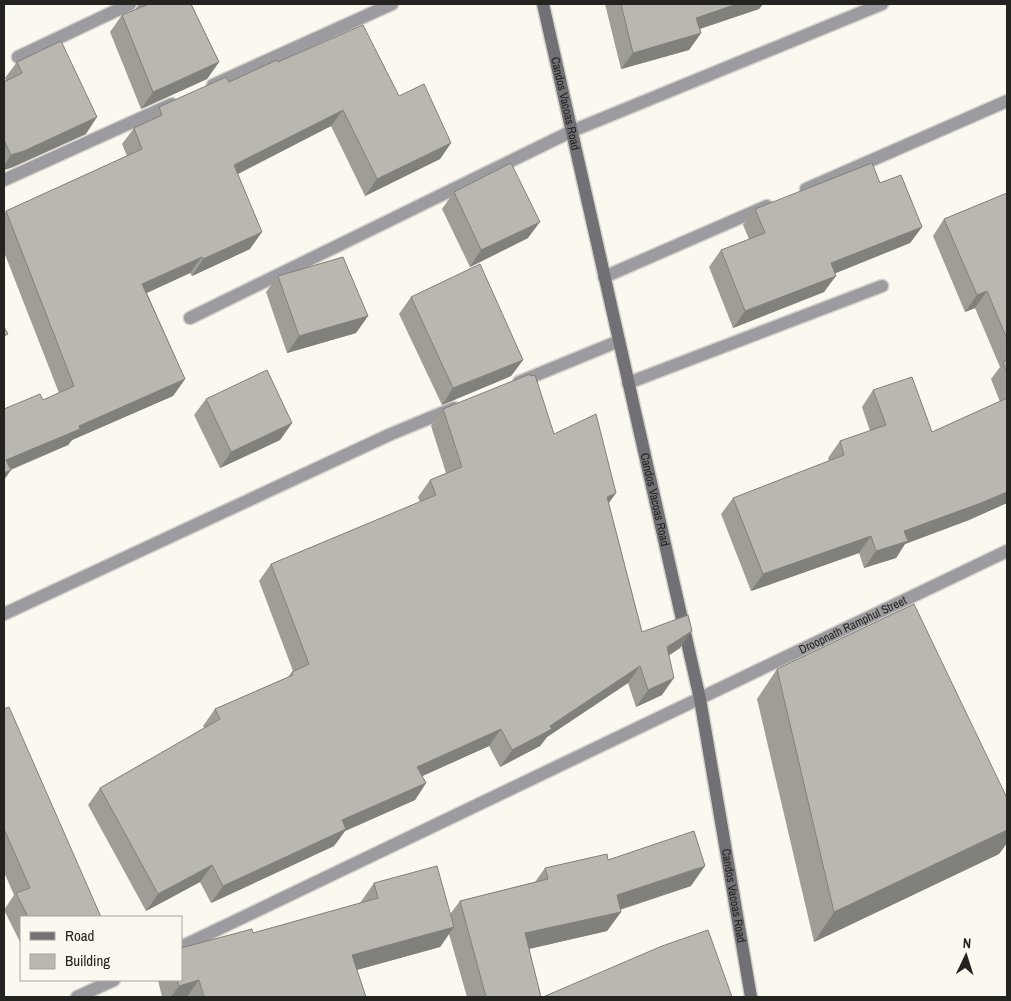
<svg xmlns="http://www.w3.org/2000/svg" width="1011" height="1001" viewBox="0 0 1011 1001" font-family="'Archivo Narrow',sans-serif">
<style>
.lines{fill:none;stroke-linecap:round;stroke-linejoin:round}
.minor-casing{stroke:#d4d2cb;stroke-width:15}
.secondary-casing{stroke:#d4d2cb;stroke-width:15}
.minor{stroke:#9c9ca0;stroke-width:12}
.secondary{stroke:#707075;stroke-width:12}
.wall{fill:#a09d97}
.shaded-wall{fill:#82807b}
.building{fill:#bab7b0;stroke:#82807b}
.labels{text-anchor:middle;stroke-width:4;stroke-linejoin:round;paint-order:stroke}
.street-label{font-size:12px;fill:#242320;stroke:#fbf8f0}
</style>
<rect width="100%" height="100%" fill="#fbf8f0"/>
<g class="lines">
<defs>
<g id="minor">
<path d="M18 57 130 4"/>
<path d="M213 85 392 4"/>
<path d="M4 180 172 104"/>
<path d="M806 189 1007 101"/>
<path d="M604 277 767 206"/>
<path d="M190 318 572 131 882 4"/>
<path d="M519 382 619 341"/>
<path d="M628 383 882 286"/>
<path d="M4 614 391 434 454 408"/>
<path id="s1" d="M181 947 1007 551"/>
<path d="M77 997 114 980"/>
</g>
<g id="secondary">
<path id="s2" d="M543 4 700 699 751 997"/>
</g>
</defs>
<use href="#minor" class="minor-casing"/>
<use href="#secondary" class="secondary-casing"/>
<use href="#minor" class="minor"/>
<use href="#secondary" class="secondary"/>
</g>
<g class="wall">
<path d="M138 4H191L219 62 207 79 141 109 110 32 122 15 136 9 138 5Z"/>
<path d="M605 4H763L759 9 700 29 701 33 689 50 621 69Z"/>
<path d="M17 62 86 134 13 167 4 170V82L6 80 5 78Z"/>
<path d="M278 62 399 96 451 143 440 159 365 196 331 126 238 174 250 249 192 276 190 273 147 293 185 379 173 396 72 440 68 445 11 470 43 400 59 393 4 252V215L6 211 127 156 122 144 134 128 150 120 159 107 229 82Z"/>
<path d="M880 183 922 227 910 243 835 273 824 292 733 328 709 267 721 250 749 239 743 225 755 209Z"/>
<path d="M454 192 528 238 470 267 442 209Z"/>
<path d="M1007 193V503L969 520 905 544 896 558 864 568 859 553 751 591 721 514 733 498 829 461 828 458 840 441 870 431 862 407 873 390 932 432 1000 402 991 379 1000 367 975 308 965 312 933 236 944 219Z"/>
<path d="M278 276 368 316 356 333 287 353 266 292Z"/>
<path d="M411 297 523 360 511 376 442 405 399 314Z"/>
<path d="M206 399 292 423 280 440 220 468 194 415Z"/>
<path d="M443 409 554 434 609 504 642 632 680 648 669 655 662 695 636 707 628 683 547 737 540 746 500 767 489 746 422 776 426 783 415 800 345 831 334 846 211 903 200 882 146 911 88 805 100 788 204 728 203 726 215 709 288 677 292 672 293 671 259 581 271 564 420 502 418 497 430 480 446 473 431 426Z"/>
<path d="M777 669 1007 798V843L999 854 814 942 757 699Z"/>
<path d="M4 709 101 917H21V944L4 910 14 895 4 872Z"/>
<path d="M608 860 691 886 620 910 621 912 607 931 529 949 541 997H467L449 934 440 947 357 970 366 997H162L158 980H181L253 933 360 903 374 883 450 914 460 901 535 882 545 868Z"/>
</g>
<g class="shaded-wall">
<path d="M737 4H763L759 9 684 34 696 18Z"/>
<path d="M701 33 689 50 621 69 633 53Z"/>
<path d="M219 62 207 79 141 109 153 92Z"/>
<path d="M343 110 331 126 222 182 234 165Z"/>
<path d="M97 117 86 134 13 167 4 170V165L11 155Z"/>
<path d="M451 143 440 159 365 196 377 179Z"/>
<path d="M540 222 528 238 470 267 481 250Z"/>
<path d="M922 227 910 243 819 280 831 263Z"/>
<path d="M262 232 250 249 192 276 203 259Z"/>
<path d="M202 257 190 273 131 300 142 284Z"/>
<path d="M836 276 824 292 733 328 745 311Z"/>
<path d="M987 291 975 308 965 312 977 295Z"/>
<path d="M368 316 356 333 287 353 299 336Z"/>
<path d="M523 360 511 376 442 405 453 388Z"/>
<path d="M185 379 173 396 72 440 68 445 4 472 6 460 79 426Z"/>
<path d="M292 423 280 440 220 468 231 452Z"/>
<path d="M11 470 4 480V473Z"/>
<path d="M1007 492V503L969 520 905 544 896 558 864 568 876 551 904 531Z"/>
<path d="M616 493 604 510 607 497Z"/>
<path d="M871 536 859 553 751 591 763 574Z"/>
<path d="M692 631 680 648 656 664 667 647Z"/>
<path d="M640 666 628 683 547 737 540 746 500 767 512 750 550 726Z"/>
<path d="M674 678 662 695 636 707 648 690Z"/>
<path d="M501 729 489 746 405 784 417 767Z"/>
<path d="M426 783 415 800 345 831 334 846 211 903 223 886 342 820Z"/>
<path d="M1007 830V843L999 854 814 942 834 912Z"/>
<path d="M212 865 200 882 146 911 158 894Z"/>
<path d="M705 866 691 886 603 915 617 895Z"/>
<path d="M621 912 607 931 511 953 525 933Z"/>
<path d="M454 927 440 947 338 975 352 955Z"/>
<path d="M199 980 187 997H171L179 986Z"/>
</g>
<g class="building">
<path d="M149 4H191L219 62 153 92 122 15Z"/>
<path d="M621 4H737L696 18 701 33 633 53Z"/>
<path d="M363 25 399 96 424 84 451 143 377 179 343 110 234 165 262 232 203 259 202 257 142 284 185 379 79 426 80 429 6 460 11 470 4 473V409L40 394 43 400 74 386 6 211 142 149 134 128 162 115 159 107 226 77 229 82 277 60 278 62Z"/>
<path d="M61 41 97 117 24 151 11 155 4 140V82L22 73 17 62Z"/>
<path d="M511 163 540 222 481 250 454 192Z"/>
<path d="M872 163 880 183 901 175 922 227 831 263 836 276 745 311 721 250 765 233 755 209Z"/>
<path d="M1007 193V339L987 291 977 295 944 219Z"/>
<path d="M343 257 368 316 299 336 278 276Z"/>
<path d="M480 264 523 360 453 388 411 297Z"/>
<path d="M4 327 8 334 4 336Z"/>
<path d="M1007 360V373L1003 362Z"/>
<path d="M267 370 292 423 231 452 206 399Z"/>
<path d="M530 374V376L535 375 554 434 596 414 616 493 607 497 642 632 688 615 692 631 667 647 674 678 648 690 640 666 550 726 552 729 512 750 501 729 417 767 426 783 342 820 346 829 223 886 212 865 158 894 100 788 220 719 215 709 293 675 292 672 309 664 271 564 436 495 430 480 462 467 443 409Z"/>
<path d="M912 377 932 432 1007 398V492L981 503 904 531 908 541 876 551 871 536 763 574 733 498 844 455 840 441 886 425 873 390Z"/>
<path d="M914 604 1007 798V830L834 912 777 669Z"/>
<path d="M9 707 101 917H28L16 893 30 888 4 829V709Z"/>
<path d="M694 831 705 866 617 895 621 912 525 933 541 997H486L460 901 548 879 545 868 607 854 608 860Z"/>
<path d="M437 866 454 927 352 955 366 997H204L199 980 179 986 177 980H181V948L252 929 253 933 378 898 374 883Z"/>
<path d="M708 930 732 997H543L662 946Z"/>
</g>
<g class="labels">
<g class="street-label">
<text dy="4" stroke="none"><textPath href="#s2" startOffset="102">Candos Vacoas Road</textPath></text>
<text dy="4" stroke="none"><textPath href="#s2" startOffset="508">Candos Vacoas Road</textPath></text>
<text dy="4" stroke="none"><textPath href="#s1" startOffset="745">Droopnath Ramphul Street</textPath></text>
<text dy="4" stroke="none"><textPath href="#s2" startOffset="912">Candos Vacoas Road</textPath></text>
</g>
</g>
<rect width="1011" height="1001" fill="none" stroke="#242320" stroke-width="10"/>
<rect x="20" y="916" width="162" height="65" fill="#fbf8f0" stroke="#a5a39d"/>
<rect x="30" y="932" width="25" height="8" fill="#707075" stroke="#a5a39d"/>
<text x="65" y="941" font-size="15" fill="#242320">Road</text>
<rect x="30" y="954" width="25" height="15" fill="#bab7b0" stroke="#a5a39d"/>
<text x="65" y="966" font-size="15" fill="#242320">Building</text>
<g transform="translate(966 956) rotate(4)" stroke="#fbf8f0" stroke-width="4" paint-order="stroke">
<path d="M0-4L9 19L0 12L-9 19Z" fill="#242320"/>
<text y="-8" font-size="14" font-weight="bold" text-anchor="middle" fill="#242320">N</text>
</g>
</svg>
